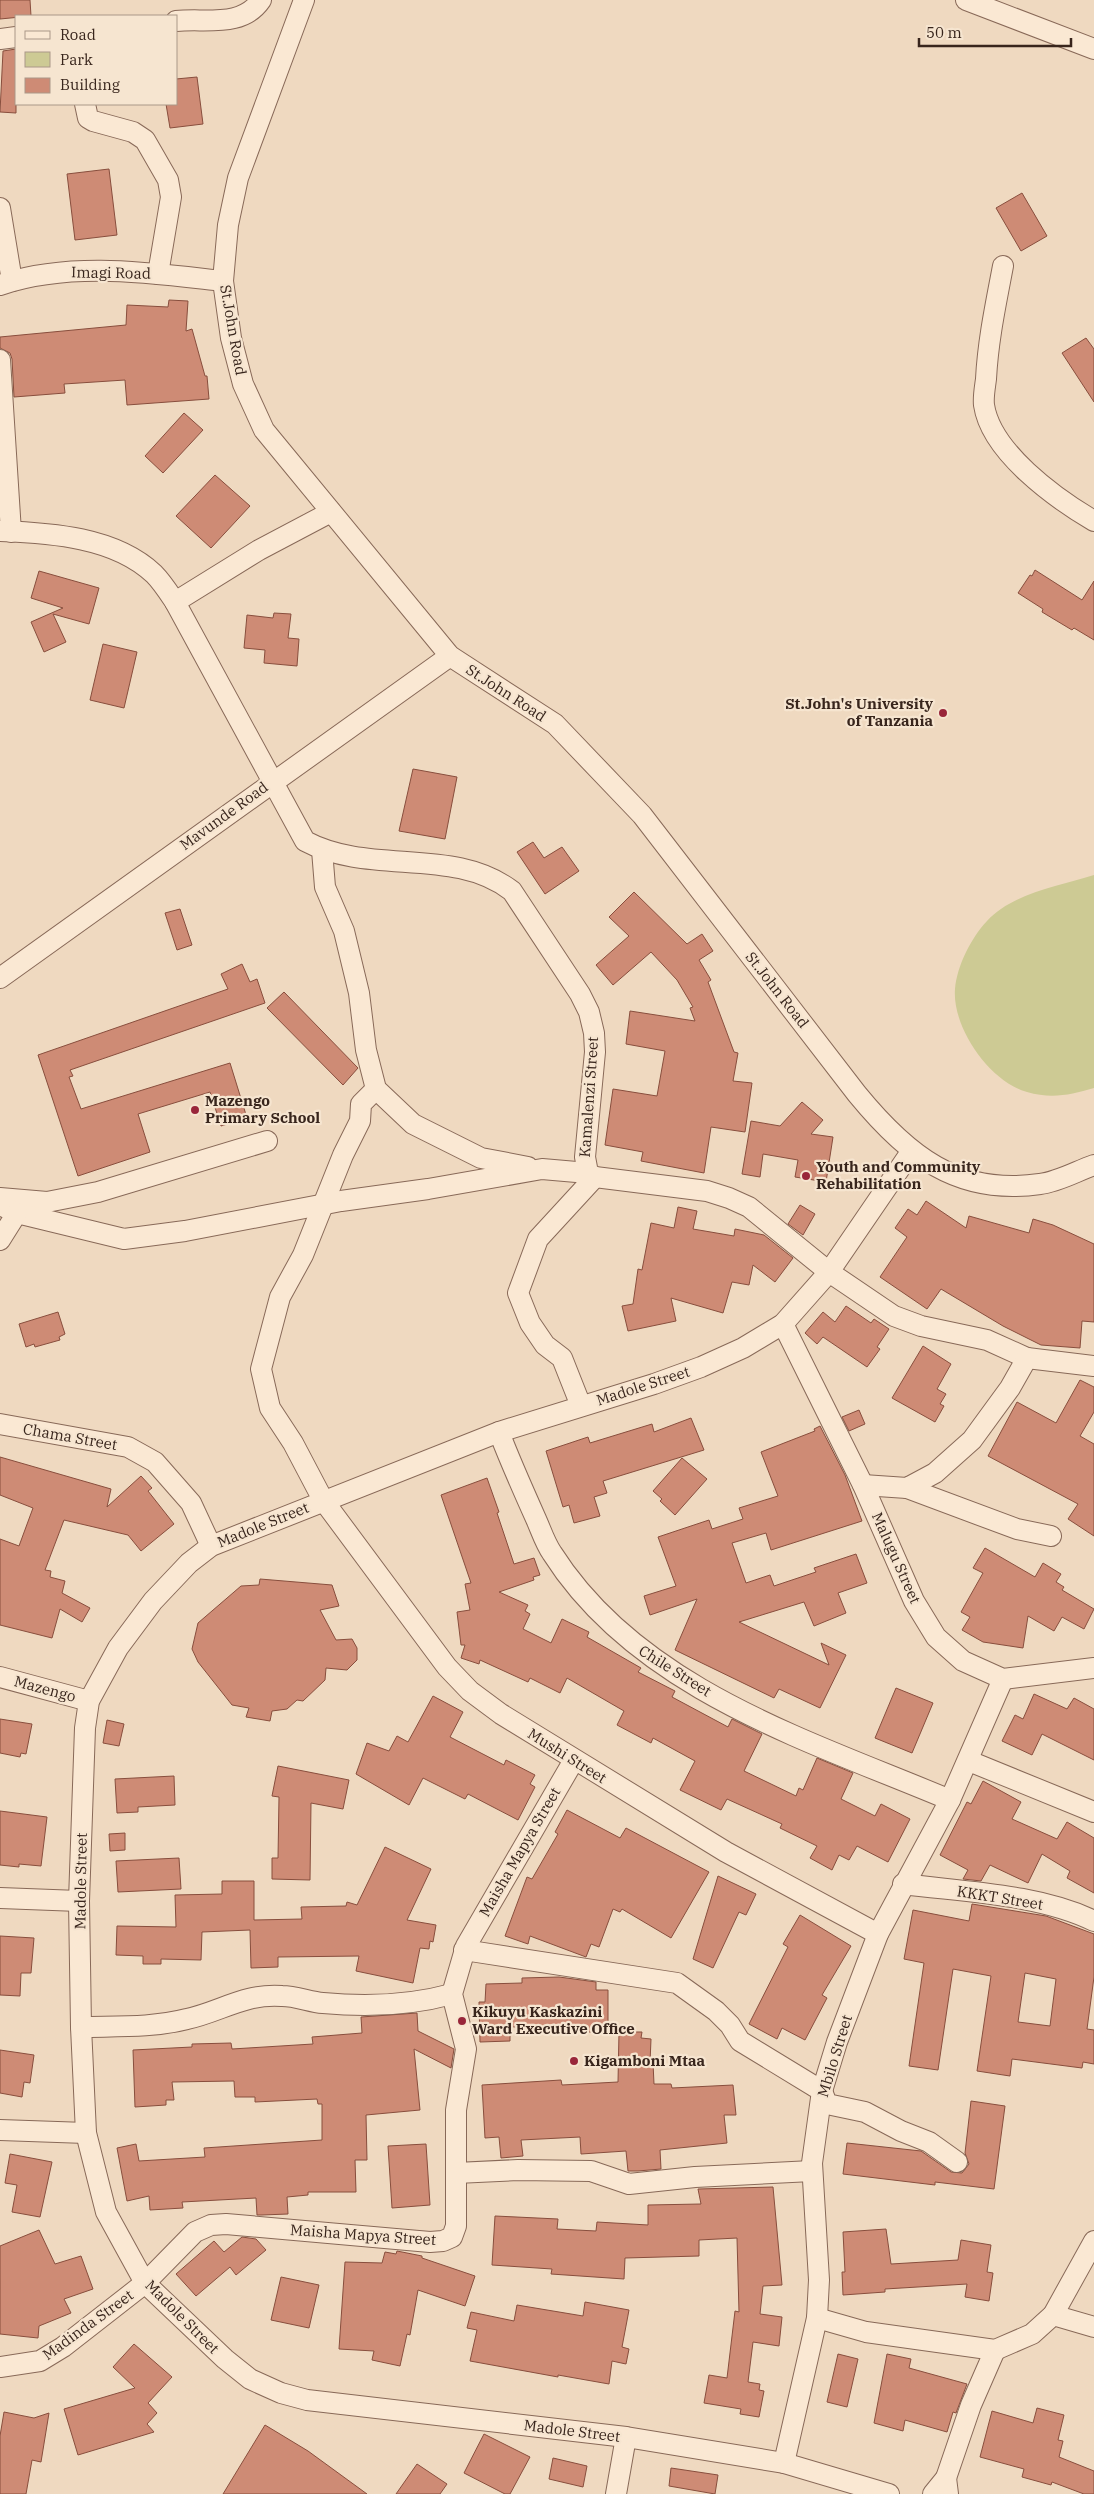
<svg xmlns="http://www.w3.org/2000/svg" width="1094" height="2494" viewBox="0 0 1094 2494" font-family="'IBM Plex Serif',serif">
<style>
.green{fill:#cdca94}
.building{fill:#ce8b75;stroke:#884e3d;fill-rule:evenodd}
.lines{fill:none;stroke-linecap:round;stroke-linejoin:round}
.minor-casing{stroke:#886958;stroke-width:22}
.minor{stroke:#fae8d3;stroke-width:20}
.poi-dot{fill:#99263a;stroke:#f6e5d0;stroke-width:2}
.labels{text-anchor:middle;stroke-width:4.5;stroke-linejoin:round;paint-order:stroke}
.street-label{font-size:15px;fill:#38251c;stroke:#f6e5d0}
.poi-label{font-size:15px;font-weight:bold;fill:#38251c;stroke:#f6e5d0;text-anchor:start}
</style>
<rect width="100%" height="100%" fill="#efd9c0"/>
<path class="green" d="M1094 875V1088C1071 1095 1051 1099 1027 1092 990 1082 952 1028 955 989 957 966 971 938 987 921 1013 893 1059 886 1094 875Z"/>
<g class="building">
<path d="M0 0H30L31 16 0 19Z"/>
<path d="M16 49V113L0 112 3 51Z"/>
<path d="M197 77 203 124 170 128 166 104H176V79Z"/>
<path d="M109 169 117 235 75 240 67 174Z"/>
<path d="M1022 193 1047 236 1021 251 996 208Z"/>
<path d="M169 300 188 301 186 331 192 329 205 376H207L209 399 127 405 125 380 64 384 65 393 14 397 12 359 10 353 0 348V337L126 325 127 305 168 307Z"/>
<path d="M1086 338 1094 349V402L1062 353Z"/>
<path d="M184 413 203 430 163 473 145 456Z"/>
<path d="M215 475 250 506 211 548 176 516Z"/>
<path d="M1035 570 1082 600 1094 581V640L1074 628 1072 630 1042 612 1043 609 1018 593 1030 575 1032 576Z"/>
<path d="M39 571 99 588 89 624 53 614 66 642 44 652 31 622 63 608 31 598Z"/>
<path d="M274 613 291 614 288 638 299 639 297 666 264 663 265 650 244 648 247 615 273 618Z"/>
<path d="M103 644 137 652 124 708 90 700Z"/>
<path d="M413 769 457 777 445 839 399 831Z"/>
<path d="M533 842 544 858 562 847 579 871 545 894 517 852Z"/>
<path d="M634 892 687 944 702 934 713 951 699 960 711 980 708 982 734 1052 738 1053 733 1081 752 1083 745 1132 711 1127 704 1173 641 1161 643 1152 605 1145 613 1089 657 1096 665 1051 626 1044 630 1011 695 1021 690 1008 693 1007 677 980 651 952 613 985 596 965 629 936 609 917Z"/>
<path d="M180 909 192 945 177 950 165 913Z"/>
<path d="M242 964 250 982 257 979 265 1003 70 1070 73 1076 69 1077 81 1109 230 1063 247 1118 221 1126 210 1092 138 1114 150 1152 78 1176 38 1055 228 989 221 974Z"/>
<path d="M284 992 358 1068 343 1085 267 1008Z"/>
<path d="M802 1102 823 1120 811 1134 833 1137 826 1182 795 1177 798 1160 763 1154 760 1177 742 1174 751 1121 780 1126Z"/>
<path d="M926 1201 966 1228 969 1216 1029 1233 1033 1219 1053 1225 1094 1244V1322L1082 1321 1080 1348 1041 1345 1003 1326 941 1289 927 1309 880 1277 907 1237 895 1228 908 1209 917 1215Z"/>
<path d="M800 1205 815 1214 803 1235 788 1224Z"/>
<path d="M678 1207 697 1211 693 1229 734 1236 735 1229 764 1235 793 1258 775 1282 753 1265 749 1285 732 1282 723 1313 671 1298 676 1321 628 1331 622 1306 633 1304 638 1269 642 1270 651 1223 674 1228Z"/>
<path d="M846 1306 871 1323 874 1319 889 1329 877 1347 880 1349 867 1367 823 1337 817 1344 805 1333 823 1312 835 1322Z"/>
<path d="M58 1312 65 1334 59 1337 60 1340 35 1347 34 1344 26 1347 19 1324Z"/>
<path d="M923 1346 951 1364 937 1389 946 1394 940 1404 944 1406 935 1422 892 1398Z"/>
<path d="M1080 1380 1094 1387V1412L1080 1436 1094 1444V1536L1068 1519 1078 1504 988 1456 1017 1402 1056 1423Z"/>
<path d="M859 1410 865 1424 849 1431 842 1417Z"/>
<path d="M691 1418 704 1450 603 1481 607 1493 594 1497 600 1516 574 1523 569 1505 563 1507 546 1451 588 1437 590 1443 652 1424 654 1432Z"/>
<path d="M820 1426 845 1475 862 1521 771 1550 766 1533 732 1543 746 1583 770 1575 774 1586 816 1572 814 1568 856 1554 867 1583 838 1593 846 1613 814 1626 804 1602 739 1622 829 1665 821 1643 846 1655 820 1708 779 1689 774 1698 675 1650 697 1599 650 1615 644 1596 676 1586 658 1537 709 1520 712 1529 743 1519 739 1508 778 1496 761 1452 815 1431 814 1429Z"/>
<path d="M0 1457 111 1489 107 1507 141 1476 152 1488 148 1491 174 1524 141 1551 128 1535 64 1520 45 1570 51 1571 50 1577 65 1581 62 1593 90 1608 82 1622 60 1609 52 1638 0 1625V1539L19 1546 33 1508 0 1495Z"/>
<path d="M682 1458 707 1479 675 1515 660 1501 662 1499 653 1491Z"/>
<path d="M487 1478 499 1512 497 1513 514 1564 534 1558 540 1575 533 1577 534 1580 499 1592 528 1605 525 1611 530 1614 523 1629 551 1643 562 1619 589 1632 587 1637 641 1668 638 1672 675 1691 672 1697 728 1727 732 1719 762 1734 744 1771 796 1796 799 1788 803 1790 817 1758 853 1773 841 1799 875 1816 881 1804 910 1819 888 1862 857 1846 849 1860 839 1855 832 1870 810 1858 817 1846 780 1828 782 1824 727 1799 721 1810 680 1790 695 1761 653 1738 651 1743 617 1725 624 1711 567 1678 560 1693 530 1678 528 1682 480 1660 479 1664 461 1658 465 1645H461L457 1612 470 1610 465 1584 471 1583 441 1495Z"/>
<path d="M985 1548 1035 1577 1043 1563 1061 1574 1056 1582 1064 1587 1062 1590 1094 1609 1084 1629 1062 1617 1054 1631 1028 1616 1023 1648 983 1642 962 1630 970 1617 961 1612 983 1573 973 1568Z"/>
<path d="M260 1579 332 1585 339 1606 320 1610 336 1640 352 1639 357 1648V1660L347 1670 326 1668 325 1680 303 1701 297 1700 287 1709 272 1711 270 1721 246 1717 249 1708 232 1705 198 1662 192 1649 198 1623 241 1586 259 1585Z"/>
<path d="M896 1688 933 1703 912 1753 875 1738Z"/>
<path d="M1034 1694 1067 1709 1074 1698 1094 1709V1760L1042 1734 1032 1755 1002 1741 1015 1715 1023 1719Z"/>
<path d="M433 1696 463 1712 450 1737 504 1765 506 1760 535 1775 530 1784 535 1787 518 1820 468 1794 465 1799 423 1778 409 1805 356 1774 367 1743 389 1751 397 1736 408 1742Z"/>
<path d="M0 1719 32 1724 26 1754 21 1753 20 1757 0 1753Z"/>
<path d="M107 1720 124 1724 119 1746 103 1743Z"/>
<path d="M278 1766 349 1780 343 1809 311 1803 310 1880 272 1879V1858H278L279 1797 272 1796Z"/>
<path d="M174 1776 175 1805 138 1807V1812L117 1813 115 1779Z"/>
<path d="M983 1781 1021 1802 1012 1819 1057 1839 1067 1822 1094 1838V1893L1067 1878 1070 1871 1042 1854 1028 1883 990 1865 981 1881 963 1879 968 1870 940 1855 967 1802 971 1804Z"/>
<path d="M567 1810 620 1838 626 1828 709 1872 671 1938 622 1909 620 1912 613 1909 599 1947 591 1944 586 1957 530 1936 528 1944 505 1936 527 1877 532 1879 558 1834 555 1832Z"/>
<path d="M0 1811 47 1817 41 1866 19 1864V1867L0 1865Z"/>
<path d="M125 1833V1850L110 1851 109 1834Z"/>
<path d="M385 1847 431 1869 407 1920 436 1925 433 1942 430 1941 429 1949 420 1948 413 1983 356 1971 359 1956 278 1957V1967L251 1968 250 1930 202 1932 201 1960 161 1959V1964H143V1956L116 1955 117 1926 176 1927 175 1895 222 1894V1881H254V1920L302 1919 301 1907 346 1906 347 1902 357 1905Z"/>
<path d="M179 1858 181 1889 118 1892 116 1861Z"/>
<path d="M718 1876 756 1894 746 1915 739 1912 713 1968 693 1959Z"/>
<path d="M972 1904 1046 1916 1094 1934V1977L1087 2029 1094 2030V2064L1083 2062 1082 2068 1012 2059 1010 2076 977 2071 991 1976 953 1969 938 2070 909 2066 924 1963 904 1959 913 1910 969 1921ZM1025 1973 1056 1979 1050 2026 1018 2022Z"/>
<path d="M800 1915 851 1946 822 1995 827 1998 805 2040 782 2028 777 2039 749 2024 788 1947 783 1944Z"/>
<path d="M0 1936 34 1938 31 1973H21L20 1996 0 1995Z"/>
<path d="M559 1977 596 1982V1990H608V2032H573V2025L510 2027V2041L480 2042 479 2002H485L486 1984 522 1983V1978Z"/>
<path d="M417 2013 418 2031 454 2049 451 2068 414 2049 420 2110 366 2115 367 2160H355L356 2192H308V2195L287 2197 288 2214 262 2215H257L256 2198 182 2202 183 2208 150 2210 149 2196 127 2201 117 2148 136 2144 139 2161 205 2157 204 2148 322 2140V2104H318L317 2099 255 2102V2097H235L234 2081 172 2082 174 2100H166V2105L135 2107 133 2050 192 2047V2044L231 2043 232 2049 313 2044 312 2037 362 2033 361 2017Z"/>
<path d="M619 2032H642L641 2038 651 2039 650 2063H653L654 2084H671L672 2088 733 2085 736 2115H724L727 2143 660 2150 661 2169 638 2171H628L626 2151 581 2154 580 2137 521 2140 523 2156 501 2158 499 2137 485 2138 482 2085 561 2080 562 2085 618 2082Z"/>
<path d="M0 2050 34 2055 30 2083 24 2082 22 2097 0 2093Z"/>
<path d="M971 2101 1005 2106 994 2189 935 2182V2185L843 2174 847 2143 921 2151 951 2172 962 2173 969 2164 965 2153Z"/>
<path d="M426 2144 430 2205 392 2208 388 2146Z"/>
<path d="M10 2154 52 2162 40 2217 12 2212 17 2185 5 2183Z"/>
<path d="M773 2187 782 2285 763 2286 760 2314 782 2317 779 2346 753 2342 748 2382 760 2384 759 2390 764 2391 759 2417 740 2414 741 2409 704 2403 709 2375 727 2378 735 2311 739 2312 737 2238 699 2240V2256L625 2258 624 2279 551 2274 552 2269 492 2265 495 2216 558 2219 557 2229 596 2231 597 2222 648 2225V2205L701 2204 698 2189Z"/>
<path d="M886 2229 891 2264 958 2260 961 2240 991 2245 987 2272 993 2273 989 2301 965 2297 967 2284 885 2289V2292L843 2295 842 2272H845L843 2232Z"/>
<path d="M39 2230 55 2264 81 2256 93 2289 64 2299 71 2313 39 2326 38 2338 0 2334V2246Z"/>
<path d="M242 2237 256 2239 266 2250 236 2275 230 2267 196 2296 176 2274 214 2241 224 2252Z"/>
<path d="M397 2251 422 2256V2258L475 2276 465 2306 418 2290 410 2335 407 2334 400 2366 372 2360 374 2351 339 2349 345 2262 382 2263 385 2252 396 2254Z"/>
<path d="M281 2277 319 2285 309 2328 271 2320Z"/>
<path d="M585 2302 629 2310 622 2347 629 2349 626 2364 612 2361 609 2384 558 2375V2377L470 2361 477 2330 467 2328 471 2312 514 2321 517 2305 583 2316Z"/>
<path d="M134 2344 172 2377 148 2403 157 2413 147 2424 154 2432 78 2455 64 2409 135 2388 113 2367Z"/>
<path d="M838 2354 858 2359 847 2407 827 2402Z"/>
<path d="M887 2354 911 2359 909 2368 967 2384 956 2413 953 2412 947 2432 905 2420 903 2431 874 2423Z"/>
<path d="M1037 2408 1064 2415 1058 2440 1063 2441 1059 2457 1094 2471V2494H1084L1052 2482 1051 2485 1022 2477 1024 2469 980 2457 992 2411 1033 2423Z"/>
<path d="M4 2412 34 2418 49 2413 41 2462 32 2460 26 2494H0V2436Z"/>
<path d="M265 2425 308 2451 367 2494H223Z"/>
<path d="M484 2434 530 2457 510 2494H505L464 2473Z"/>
<path d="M553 2458 587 2466 583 2487 549 2479Z"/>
<path d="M417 2464 447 2484 440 2494H396Z"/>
<path d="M671 2468 718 2475 715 2494 669 2486Z"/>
</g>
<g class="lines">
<defs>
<g id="minor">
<path d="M304 0 238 178 228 225 223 281 231 338 243 384 264 430 450 656 555 724 642 815 857 1094C907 1155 957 1196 1040 1184 1058 1182 1077 1171 1094 1165"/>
<path d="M966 0 1094 49"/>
<path d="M176 21C206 18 242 28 261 0"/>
<path d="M0 39 16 37"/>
<path d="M85 104 88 118 93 121 133 132 145 140 168 180 171 197 158 274"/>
<path d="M0 208 12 281"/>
<path d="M1003 266C996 303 988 340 986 379 985 387 983 397 984 405 991 452 1055 498 1094 521"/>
<path d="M0 285C71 261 150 273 223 281"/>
<path d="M0 360 11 532"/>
<path d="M0 531C51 533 115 537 154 574 162 582 169 593 175 602L305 841C370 876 454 846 512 891L580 994 589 1012 594 1033 595 1052 585 1157 588 1173 595 1177 707 1191 729 1198 749 1207 829 1272 894 1316 921 1326 987 1340 1027 1358 1094 1366"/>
<path d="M175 602 259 550 331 512"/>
<path d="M322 850 325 887 344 931 359 993 366 1050 376 1089 413 1124 481 1158 528 1167"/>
<path d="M0 978 450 656"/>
<path d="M376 1089 361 1104 360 1121 343 1155 303 1255 280 1297 261 1369 270 1408 293 1443 323 1500 447 1667 470 1691 501 1714 726 1852 878 1934"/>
<path d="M0 1198 47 1202 98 1192 267 1141"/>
<path d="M0 1205 17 1213 124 1239 185 1231 341 1201 428 1189 542 1169 588 1173"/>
<path d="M0 1240 17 1213"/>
<path d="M783 1324 863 1485 914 1601 936 1637 963 1661 1003 1679 1094 1668"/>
<path d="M581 1406 562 1358 545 1345 530 1323 518 1293 538 1239 595 1177"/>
<path d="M0 1424 128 1447 155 1462 191 1503 211 1546"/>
<path d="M499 1432C510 1461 523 1490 536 1519 541 1530 545 1543 552 1553 638 1689 810 1741 950 1800"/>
<path d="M863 1485 907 1488 935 1473 972 1440 1010 1388 1027 1358"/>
<path d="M907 1488 1017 1529 1051 1536"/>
<path d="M0 1677 89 1701"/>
<path d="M969 1761 1094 1812"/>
<path d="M903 1884C964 1892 1039 1894 1094 1921"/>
<path d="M0 1898 79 1901"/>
<path d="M464 1950 677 1983 716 2011 730 2025 740 2041 822 2091 827 2104 865 2112 901 2131 929 2142 957 2162"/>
<path d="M81 2027C117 2026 152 2028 187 2019 220 2012 245 1993 282 1996 296 1996 310 2002 323 2003 365 2007 412 2005 452 1994"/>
<path d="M0 2130 86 2133"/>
<path d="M456 2173 518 2170 591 2171 629 2184 695 2177 812 2171"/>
<path d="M1053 2315 1094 2327"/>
<path d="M817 2318 866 2332 995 2350 1032 2334 1053 2315 1094 2241"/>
<path d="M0 2367 40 2361 63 2347 145 2283 195 2232 211 2225 226 2224 430 2242 443 2241 452 2237 456 2226V2110L466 2049 452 1994 466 1946 574 1760"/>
<path d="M784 2463 817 2318 819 2280 812 2163 822 2091 837 2042 878 1934 950 1800 1003 1679"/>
<path d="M946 2478 971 2405 995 2350"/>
<path d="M616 2494 626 2437"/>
<path d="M889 2494 784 2463 626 2437 307 2400 281 2393 250 2379 225 2359 145 2283 106 2212 86 2133 81 2027 79 1901 85 1728 89 1701 118 1648 153 1601 189 1563 211 1546 499 1432 654 1384 701 1367 743 1348 783 1324 829 1272 911 1152"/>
<path d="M933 2494 946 2478 948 2494"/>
</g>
</defs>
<use href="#minor" class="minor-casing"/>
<use href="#minor" class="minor"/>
</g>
<g class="poi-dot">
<circle cx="943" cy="713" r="5"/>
<circle cx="195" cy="1110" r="5"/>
<circle cx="806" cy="1176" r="5"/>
<circle cx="462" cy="2021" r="5"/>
<circle cx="574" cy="2061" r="5"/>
</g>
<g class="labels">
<g class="street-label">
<text transform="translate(111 273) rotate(1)" y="5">Imagi Road</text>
<text transform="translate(233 330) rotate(80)" y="5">St.John Road</text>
<text transform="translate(506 693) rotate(33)" y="5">St.John Road</text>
<text transform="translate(224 816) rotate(-36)" y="5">Mavunde Road</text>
<text transform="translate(777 990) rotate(52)" y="5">St.John Road</text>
<text transform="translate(589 1097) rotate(-86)" y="5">Kamalenzi Street</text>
<text transform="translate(643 1386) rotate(-18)" y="5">Madole Street</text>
<text transform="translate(70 1437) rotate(10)" y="5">Chama Street</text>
<text transform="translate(263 1525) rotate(-22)" y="5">Madole Street</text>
<text transform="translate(896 1558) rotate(66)" y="5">Malugu Street</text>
<text transform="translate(675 1671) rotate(32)" y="5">Chile Street</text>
<text transform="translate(45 1689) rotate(15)" y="5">Mazengo</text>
<text transform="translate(567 1756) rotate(32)" y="5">Mushi Street</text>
<text transform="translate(520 1852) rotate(-60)" y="5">Maisha Mapya Street</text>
<text transform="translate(81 1881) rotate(-89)" y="5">Madole Street</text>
<text transform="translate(1000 1898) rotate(9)" y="5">KKKT Street</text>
<text transform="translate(835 2056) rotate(-73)" y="5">Mbilo Street</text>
<text transform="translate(363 2235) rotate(4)" y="5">Maisha Mapya Street</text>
<text transform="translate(182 2317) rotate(45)" y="5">Madole Street</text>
<text transform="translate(88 2325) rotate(-36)" y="5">Madinda Street</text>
<text transform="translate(572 2431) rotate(7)" y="5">Madole Street</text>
</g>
<g class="poi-label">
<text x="933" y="709" text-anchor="end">St.John's University<tspan x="933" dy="17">of Tanzania</tspan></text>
<text x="205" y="1106">Mazengo<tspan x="205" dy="17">Primary School</tspan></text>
<text x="816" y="1172">Youth and Community<tspan x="816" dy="17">Rehabilitation</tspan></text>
<text x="472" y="2017">Kikuyu Kaskazini<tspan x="472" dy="17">Ward Executive Office</tspan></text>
<text x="584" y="2066">Kigamboni Mtaa</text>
</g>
</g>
<rect x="15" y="15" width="162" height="90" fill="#f6e5d0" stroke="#aa9888"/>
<rect x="25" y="31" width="25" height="8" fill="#fae8d3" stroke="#aa9888"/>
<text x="60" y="40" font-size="15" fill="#38251c">Road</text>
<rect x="25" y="52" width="25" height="15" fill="#cdca94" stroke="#aa9888"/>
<text x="60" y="65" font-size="15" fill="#38251c">Park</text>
<rect x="25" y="78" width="25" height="15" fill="#ce8b75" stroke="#aa9888"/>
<text x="60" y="90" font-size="15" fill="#38251c">Building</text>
<path d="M919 38v8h152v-8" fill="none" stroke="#38251c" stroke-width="2.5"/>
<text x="926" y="38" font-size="15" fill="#38251c" stroke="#f6e5d0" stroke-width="4" paint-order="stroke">50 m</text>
</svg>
